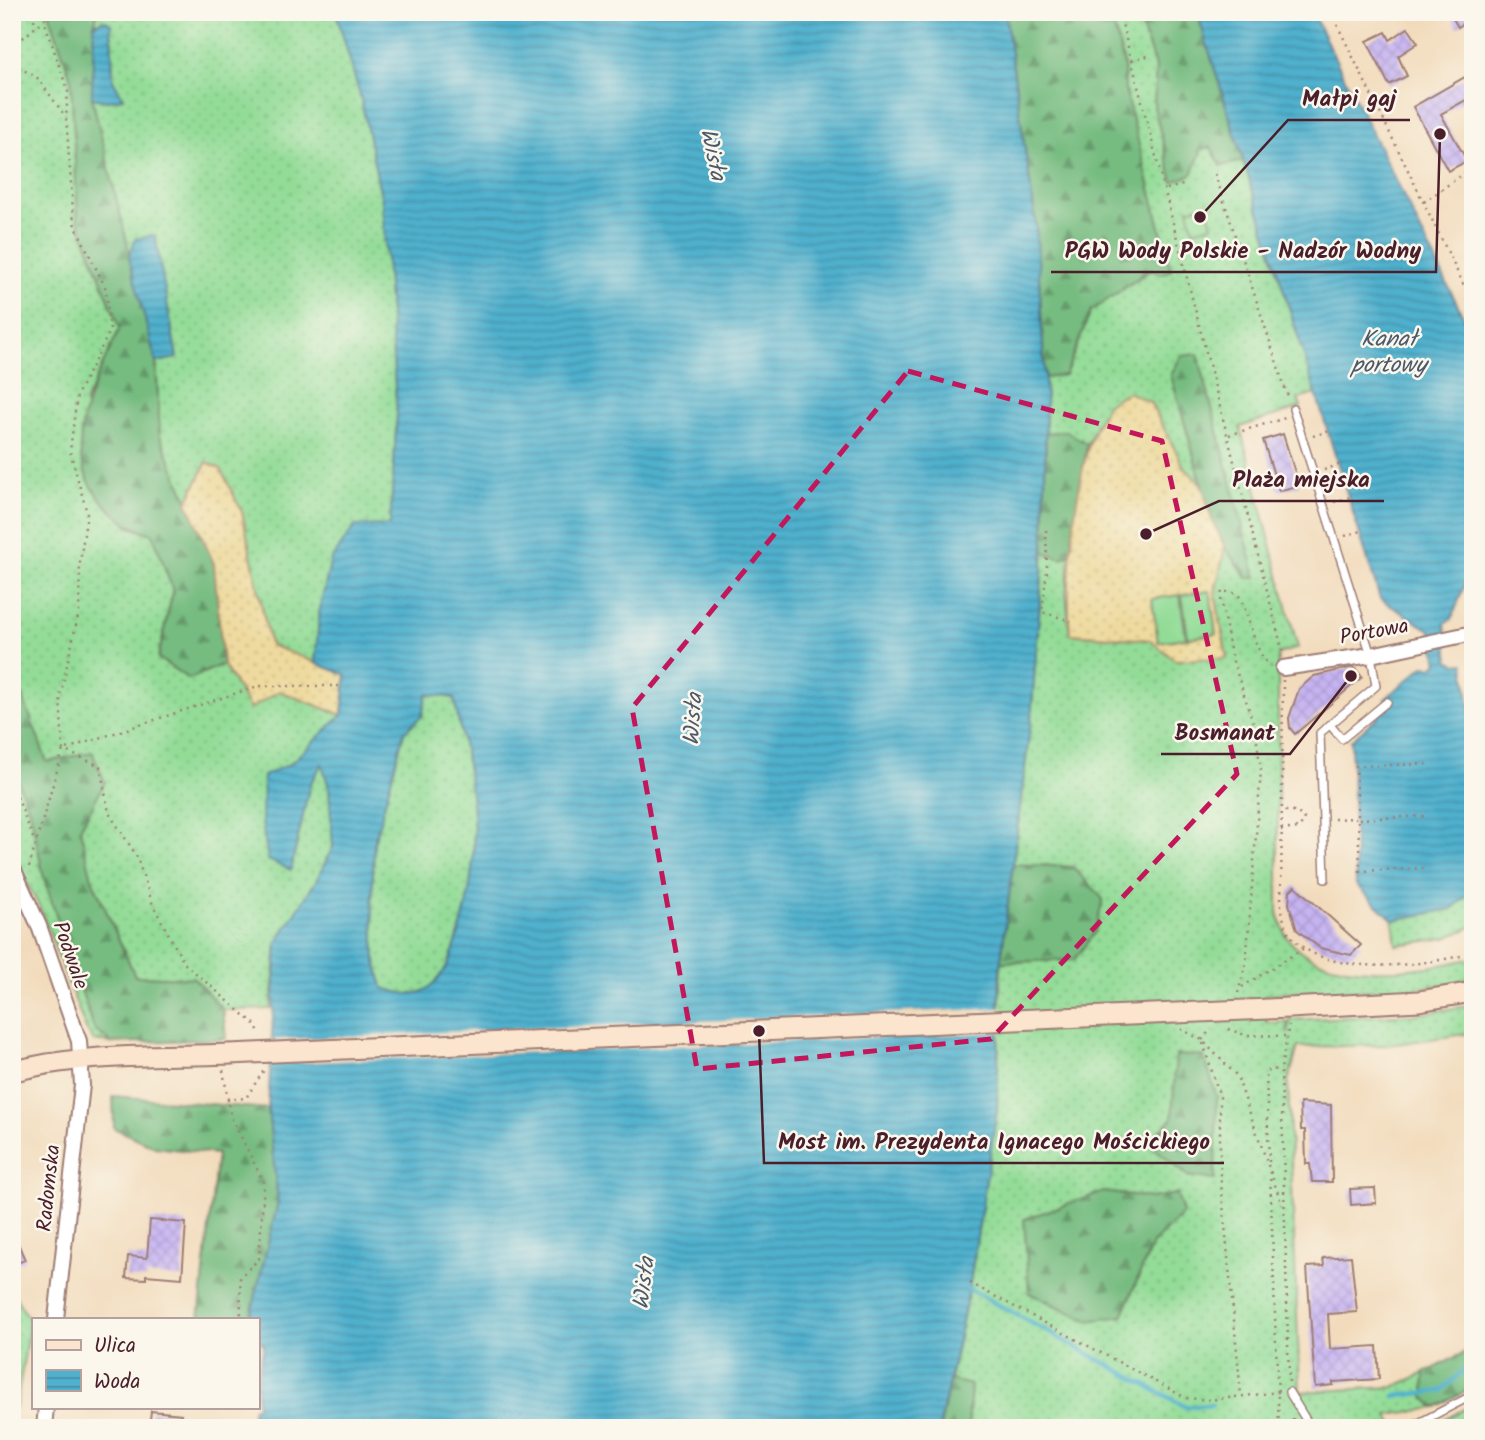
<svg xmlns="http://www.w3.org/2000/svg" width="1485" height="1440" viewBox="0 0 1485 1440" font-family="Kalam,sans-serif">
<style>
.grass{fill:url(#grass-dots);stroke:#6e7e61;stroke-width:2;fill-rule:evenodd}
.forest{fill:url(#forest-firs);stroke:#606e56;stroke-width:2}
.sand{fill:url(#sand-dots);stroke:#9c7c64;stroke-width:2}
.park{fill:url(#park-tufts);stroke:#6e7e61;stroke-width:2}
.pitch{fill:#93dc97;stroke:#6e7e61;stroke-width:2}
.water{fill:url(#water-rules);stroke:#4c687c;stroke-width:2;fill-rule:evenodd}
.pier{fill:#f2dbbc}
.lines{fill:none;stroke-linecap:round;stroke-linejoin:round}
.stream{stroke:#4fb1ce;stroke-width:4.5}
.building{fill:url(#building-cross-hatch)}
.lane-casing{stroke:#9e7d74;stroke-width:10}
.street-casing{stroke:#9e7d74;stroke-width:18}
.secondary-casing{stroke:#9e7d74;stroke-width:23}
.path{stroke:#9e7d74;stroke-width:2.5;stroke-dasharray:2 5;stroke-linecap:butt}
.lane{stroke:#fff;stroke-width:7}
.street{stroke:#fff;stroke-width:14}
.secondary{stroke:#fce5cf;stroke-width:19}
.secondary-bridge-casing{stroke:#9e7d74;stroke-width:23;stroke-linecap:butt}
.secondary-bridge{stroke:#fce5cf;stroke-width:19}
.marked{fill:none;stroke:#c2185b;stroke-width:5;stroke-dasharray:14 9;stroke-linejoin:round}
.labels{text-anchor:middle;stroke-width:5;stroke-linejoin:round;paint-order:stroke}
.street-label{font-size:21px;fill:#4a1f2b;stroke:#fbf7ec}
.water-label{font-size:23px;font-style:italic;fill:#4c596c;stroke:#fbf7ec}
.leader{fill:none;stroke:#4a1f2b;stroke-width:2.5}
.callout-dot{fill:#4a1f2b;stroke:#fbf7ec;stroke-width:2.5}
.callout-label{font-size:23px;text-anchor:middle;font-weight:bold;fill:#4a1f2b;stroke:#fbf7ec;stroke-width:5;stroke-linejoin:round;paint-order:stroke}
</style>
<defs>
<pattern id="grass-dots" width="8" height="8" patternUnits="userSpaceOnUse" patternTransform="scale(1.75)"><rect width="8" height="8" fill="#93dc97"/><path d="M2 2h.1M6 6h.1" fill="none" stroke="#80bc82" stroke-width="1.8" stroke-linecap="round"/></pattern>
<pattern id="forest-firs" width="22" height="20" patternUnits="userSpaceOnUse" patternTransform="scale(1.75)"><rect width="22" height="20" fill="#76bc80"/><path d="M5 1l3.5 6h-7zM16 11l3.5 6h-7z" fill="#639869"/></pattern>
<pattern id="sand-dots" width="8" height="8" patternUnits="userSpaceOnUse" patternTransform="scale(1.75)"><rect width="8" height="8" fill="#eeda9e"/><path d="M2 2h.1M6 6h.1" fill="none" stroke="#cebb88" stroke-width="1.8" stroke-linecap="round"/></pattern>
<pattern id="park-tufts" width="24" height="20" patternUnits="userSpaceOnUse" patternTransform="scale(1.75)"><rect width="24" height="20" fill="#93dc97"/><path d="M3 7l-1-3M5 7V3M7 7l1-3M15 17l-1-3M17 17v-4M19 17l1-3" fill="none" stroke="#80bc82"/></pattern>
<pattern id="water-rules" width="6" height="5" patternUnits="userSpaceOnUse" patternTransform="scale(1.75)"><rect width="6" height="5" fill="#4fb1ce"/><path d="M0 2.5h6" fill="none" stroke="#448fa7"/></pattern>
<pattern id="building-cross-hatch" width="8" height="8" patternUnits="userSpaceOnUse" patternTransform="scale(1.75)"><rect width="8" height="8" fill="#c6b4f2"/><path d="M0 0l8 8M0 8l8-8" fill="none" stroke="#ac9ad0"/></pattern>
</defs>
<rect width="100%" height="100%" fill="#fbf7ec"/>
<filter id="ink" filterUnits="userSpaceOnUse"><feTurbulence type="fractalNoise" baseFrequency=".0143" numOctaves="2"/><feDisplacementMap in="SourceGraphic" scale="14" xChannelSelector="R" yChannelSelector="G"/><feConvolveMatrix kernelMatrix="1 2 1 2 8 2 1 2 1" color-interpolation-filters="sRGB"/></filter>
<filter id="wash" filterUnits="userSpaceOnUse"><feTurbulence type="fractalNoise" baseFrequency=".00686" numOctaves="4" result="noise"/><feDisplacementMap in="SourceGraphic" scale="28" xChannelSelector="R" yChannelSelector="G"/><feGaussianBlur stdDeviation="1.57" result="paint"/><feColorMatrix in="noise" values="0 0 0 0 0 0 0 0 0 0 0 0 0 0 0 0 0 1.4 0 .05"/><feComposite in="paint" operator="in"/></filter>
<g filter="url(#wash)">
<rect width="100%" height="100%" fill="#f2dbbc"/>
<g class="grass">
<path d="M12 12H49L71 79 78 220 120 328 85 403 128 527 153 534 173 591 158 658 189 679 223 664 250 709 279 691 342 715 290 764 291 869 310 784 322 763 329 788 333 847 316 881 277 942 271 1009 223 1010 194 978 135 976 92 879 80 829 47 763 12 668Z"/>
<path d="M98 12H336L361 99 382 201 397 414 390 525 331 560 320 608 315 663 270 645 242 512 207 462 187 502 160 436 156 362 177 358 155 236 135 239 129 258 92 98 107 101 123 97 113 80 111 24 104 20 94 24Z"/>
<path d="M1110 12H1137L1156 69 1154 107 1173 181 1192 174 1202 149 1211 147 1222 166 1243 161 1316 394 1298 399 1301 407 1240 427 1298 648 1278 654V914C1281 921 1283 932 1288 939 1323 984 1424 971 1473 958V978C1405 997 1333 986 1266 995L1267 1023 1287 1022 1288 1034 1290 1020 1420 1014 1473 1005V1033L1389 1045 1298 1047 1288 1082 1300 1392 1394 1387 1425 1373 1424 1397 1435 1408 1388 1415 1394 1428H968L971 1385 950 1380 969 1289 997 1110 1001 962 1074 960 1073 867 1013 864 1031 720 1044 552 1062 558 1071 554 1066 592 1070 634 1150 640 1175 660 1227 657 1215 593 1225 547 1247 578 1171 375 1202 485 1184 467 1150 402 1107 404 1087 444 1066 431 1046 433 1045 378 1065 374 1091 311 1152 269 1125 89 1124 65ZM1172 1119 1188 1176 1149 1143ZM1103 1192 1151 1198 1177 1194 1183 1213 1152 1245 1122 1316Z"/>
<path d="M427 694 454 698C472 787 486 847 458 937 451 960 439 993 410 994 402 995 391 990 383 988L375 957 372 900 374 843 404 732 422 716Z"/>
<path d="M12 767 31 814 44 878 94 1029 111 1043 94 1041 86 1029 40 908 12 854Z"/>
<path d="M1473 890V926L1447 938 1396 945 1393 920 1452 909Z"/>
<path d="M12 1291 30 1321 16 1407 12 1400Z"/>
<path d="M1473 1404V1428H1429Z"/>
</g>
<g class="forest">
<path d="M49 12H98L94 24 92 98 156 362 160 436 214 564 223 664 189 679 158 658 173 591 153 534C128 527 122 521 104 503 54 450 95 382 120 328L78 220 71 79Z"/>
<path d="M1005 12H1110L1124 65 1125 90 1171 270 1162 274 1151 269 1091 311 1065 375 1045 378 1036 224Z"/>
<path d="M1137 12H1197L1243 161 1221 166 1211 147 1202 149 1192 174 1173 182 1154 107 1156 69Z"/>
<path d="M1198 354 1256 578H1248L1225 547 1212 520 1171 375 1181 356Z"/>
<path d="M1066 431 1087 444 1071 554 1063 558 1044 552 1046 433Z"/>
<path d="M12 668 47 762 92 752 105 782 80 829 92 879 135 976 194 978 223 1010 226 1039 111 1043 94 1029 44 878 31 814 12 767Z"/>
<path d="M1013 864 1073 867 1103 899 1095 932 1074 960 1001 962Z"/>
<path d="M1176 1055 1204 1056 1217 1098 1215 1180 1188 1176 1148 1143 1172 1119Z"/>
<path d="M113 1096 268 1109 278 1202 250 1319H199L217 1154 155 1147 114 1128Z"/>
<path d="M1103 1192 1151 1198 1177 1194 1183 1213 1152 1245 1122 1316 1089 1321 1029 1293 1024 1219Z"/>
<path d="M1473 1348V1387L1435 1408 1424 1397 1425 1373Z"/>
<path d="M950 1380 971 1385 968 1428H940Z"/>
</g>
<g class="sand">
<path d="M1128 392 1150 402 1184 467 1202 485 1212 520 1225 547 1215 593 1227 658 1175 660 1150 640 1070 634C1065 577 1075 454 1106 407 1110 400 1121 396 1128 392Z"/>
<path d="M207 462 221 469 242 512 270 645 346 674 342 715 279 691 250 709 223 664 214 564 187 502Z"/>
</g>
<path class="park" d="M1206 204 1212 225 1193 230 1188 209Z"/>
<g class="pitch">
<path d="M1210 591 1216 634 1188 638 1182 595Z"/>
<path d="M1180 595 1186 638 1158 642 1152 599Z"/>
</g>
<g class="water">
<path d="M336 12H1005L1036 224 1046 398 1044 547 1031 720 1000 967 997 1110 969 1289 939 1428H249L253 1407H257V1382L264 1344 257 1339V1319H250L278 1202 268 1109 277 942 316 881 333 847 329 788 322 764 310 784 291 870 268 860 262 823 263 776 290 764 342 715 346 675 315 663 320 608 331 560 355 526 390 525 397 414 382 201 361 99ZM427 694 454 698C472 787 486 847 458 937 451 960 439 993 410 994 402 994 391 990 383 988L375 957 372 900 374 843 404 732 422 716Z"/>
<path d="M1197 12H1312L1473 336V579L1465 583 1452 619 1445 623 1449 660 1456 664 1464 663 1473 733V890L1452 909 1393 920 1356 885 1351 740 1391 705 1385 699 1424 666 1433 667 1438 662 1431 631 1380 599Z"/>
<path d="M104 20 111 24 113 80 123 98 107 101 92 98 94 24Z"/>
<path d="M155 235 177 358 156 362 129 258 135 239Z"/>
</g>
<path class="pier" d="M1003 1008 1002 1032 266 1064 267 1040Z"/>
<g class="lines">
<g class="stream">
<path d="M969 1289 1186 1407 1212 1405"/>
<path d="M1395 1396 1442 1391 1473 1361"/>
</g>
</g>
<g id="blocks">
<g class="building">
<path d="M1449 12H1473V17L1458 27Z"/>
<path d="M1408 28 1418 43 1398 56 1407 76 1389 85 1367 41 1386 32 1390 40Z"/>
<path d="M1465 77 1473 96 1441 114 1467 161 1448 171 1413 107Z"/>
<path d="M1283 434 1299 485 1279 491 1263 440Z"/>
<path d="M1354 667 1362 677 1295 734 1290 728 1289 718 1299 689 1314 676Z"/>
<path d="M1295 886 1361 945 1351 955 1320 948 1297 930 1289 904 1290 891Z"/>
<path d="M1300 1103 1331 1105 1332 1182H1312L1310 1164H1306L1305 1130H1301Z"/>
<path d="M1375 1188 1376 1203 1351 1205 1350 1189Z"/>
<path d="M150 1220 186 1223 182 1278 146 1275V1279L126 1278 128 1256 147 1258Z"/>
<path d="M12 1229 25 1260 12 1265Z"/>
<path d="M1351 1256 1357 1312 1328 1314 1330 1349 1377 1346 1379 1379 1333 1382V1385L1315 1387 1307 1267 1324 1266 1323 1258Z"/>
<path d="M151 1411 181 1414 179 1428H149Z"/>
</g>
</g>
</g>
<g filter="url(#ink)">
<use href="#blocks" fill-opacity="0" stroke="#9e7d74" stroke-width="2"/>
<g class="lines">
<defs>
<g id="lane">
<path d="M1471 104 1473 106"/>
<path d="M1472 209 1473 210"/>
<path d="M1293 409 1371 655 1376 686 1320 733 1325 879"/>
<path d="M1330 725 1342 739 1387 702"/>
<path d="M1289 1392 1311 1428"/>
<path d="M1409 1428 1473 1395"/>
</g>
<g id="street">
<path d="M1283 668 1371 655 1473 633"/>
<path d="M12 866 39 926 79 1041 82 1085 56 1319"/>
<path d="M44 1428 46 1407"/>
</g>
<g id="secondary">
<path d="M1289 1008 1419 1001 1473 992"/>
<path d="M12 1072C76 1053 162 1057 229 1054"/>
</g>
</defs>
<use href="#lane" class="lane-casing"/>
<use href="#street" class="street-casing"/>
<use href="#secondary" class="secondary-casing"/>
<g class="path">
<path d="M33 12 35 26"/>
<path d="M49 12 44 20 68 92 66 117 74 223 106 289 110 331 77 395 70 451 87 513 80 562 79 612 60 696 63 750 100 766 109 813 136 855 153 905 184 963 257 1026 259 1035"/>
<path d="M1119 12 1283 653"/>
<path d="M1331 12 1473 304"/>
<path d="M12 47 44 20"/>
<path d="M1132 60 1151 55"/>
<path d="M12 65 36 76 66 117"/>
<path d="M1215 174 1289 400"/>
<path d="M1167 189 1187 184"/>
<path d="M1424 202 1473 167"/>
<path d="M1229 435 1285 418"/>
<path d="M1313 436 1333 430"/>
<path d="M1324 470 1344 463"/>
<path d="M1334 502 1354 496"/>
<path d="M1046 530 1047 570 1042 612 1071 621"/>
<path d="M1345 536 1365 530"/>
<path d="M1283 680 1281 905C1283 915 1284 928 1291 936 1326 980 1426 965 1473 953"/>
<path d="M1427 764 1356 766 1360 871 1429 868"/>
<path d="M12 784 35 843"/>
<path d="M1334 819 1356 818"/>
<path d="M1359 819 1429 816"/>
<path d="M1281 830 1300 828 1304 818 1295 811H1282"/>
<path d="M29 867 63 750 258 686H341"/>
<path d="M1242 987 1304 948"/>
<path d="M1238 993 1246 964 1261 770 1255 728 1231 655 1221 599 1222 591 1238 594C1250 614 1254 655 1271 666"/>
<path d="M1181 1029 1202 1040 1237 1076 1282 1205"/>
<path d="M1228 1029 1245 1035 1288 1036"/>
<path d="M1202 1040 1211 1029"/>
<path d="M1203 1043 1220 1097V1173L1241 1394"/>
<path d="M223 1070 231 1117 264 1183 259 1259 240 1277 241 1319"/>
<path d="M227 1100 246 1098 264 1070"/>
<path d="M1269 1162 1266 1073 1269 1070 1281 1069"/>
<path d="M1270 1172 1279 1428"/>
<path d="M970 1283 1186 1398 1210 1400 1279 1392"/>
<path d="M1289 1382 1281 1069 1289 1025"/>
<path d="M1293 1419 1294 1428"/>
</g>
<use href="#lane" class="lane"/>
<use href="#street" class="street"/>
<use href="#secondary" class="secondary"/>
<defs>
<path id="secondary-bridge" d="M229 1054 1289 1008"/>
</defs>
<use href="#secondary-bridge" class="secondary-bridge-casing"/>
<use href="#secondary-bridge" class="secondary-bridge"/>
</g>
</g>
<path class="marked" d="M908 371 1162 441 1237 774 991 1039 697 1069 632 708Z"/>
<g class="labels">
<g class="street-label">
<text transform="translate(1374 631) rotate(-10)" y="7">Portowa</text>
<text transform="translate(71 955) rotate(71)" y="7">Podwale</text>
<text transform="translate(48 1188) rotate(-84)" y="7">Radomska</text>
</g>
<g class="water-label">
<text transform="translate(714 154) rotate(78)" y="8">Wisła</text>
<text x="1389" y="346">Kanał<tspan x="1389" dy="26">portowy</tspan></text>
<text transform="translate(692 719) rotate(-86)" y="8">Wisła</text>
<text transform="translate(643 1283) rotate(-83)" y="8">Wisła</text>
</g>
</g>
<path class="leader" d="M1200 217L1288 120H1410M1440 134L1436 272H1051M1146 534L1219 501H1384M1351 676L1290 754H1161M759 1031L764 1163H1224"/>
<g class="callout-dot">
<circle cx="1200" cy="217" r="7"/>
<circle cx="1440" cy="134" r="7"/>
<circle cx="1146" cy="534" r="7"/>
<circle cx="1351" cy="676" r="7"/>
<circle cx="759" cy="1031" r="7"/>
</g>
<g class="callout-label">
<text x="1349" y="106">Małpi gaj</text>
<text x="1243" y="258">PGW Wody Polskie - Nadzór Wodny</text>
<text x="1301" y="487">Plaża miejska</text>
<text x="1225" y="740">Bosmanat</text>
<text x="994" y="1149">Most im. Prezydenta Ignacego Mościckiego</text>
</g>
<rect width="1485" height="1440" fill="none" stroke="#fbf7ec" stroke-width="42"/>
<rect x="32" y="1318" width="228" height="91" fill="#fbf7ec" stroke="#b4a19f" stroke-width="2"/>
<rect x="46" y="1340" width="35" height="10" fill="#fce5cf" stroke="#b4a19f" stroke-width="2"/>
<text x="94" y="1352" font-size="21" fill="#4a1f2b">Ulica</text>
<rect x="46" y="1370" width="35" height="21" fill="url(#water-rules)" stroke="#b4a19f" stroke-width="2"/>
<text x="94" y="1388" font-size="21" fill="#4a1f2b">Woda</text>
</svg>
